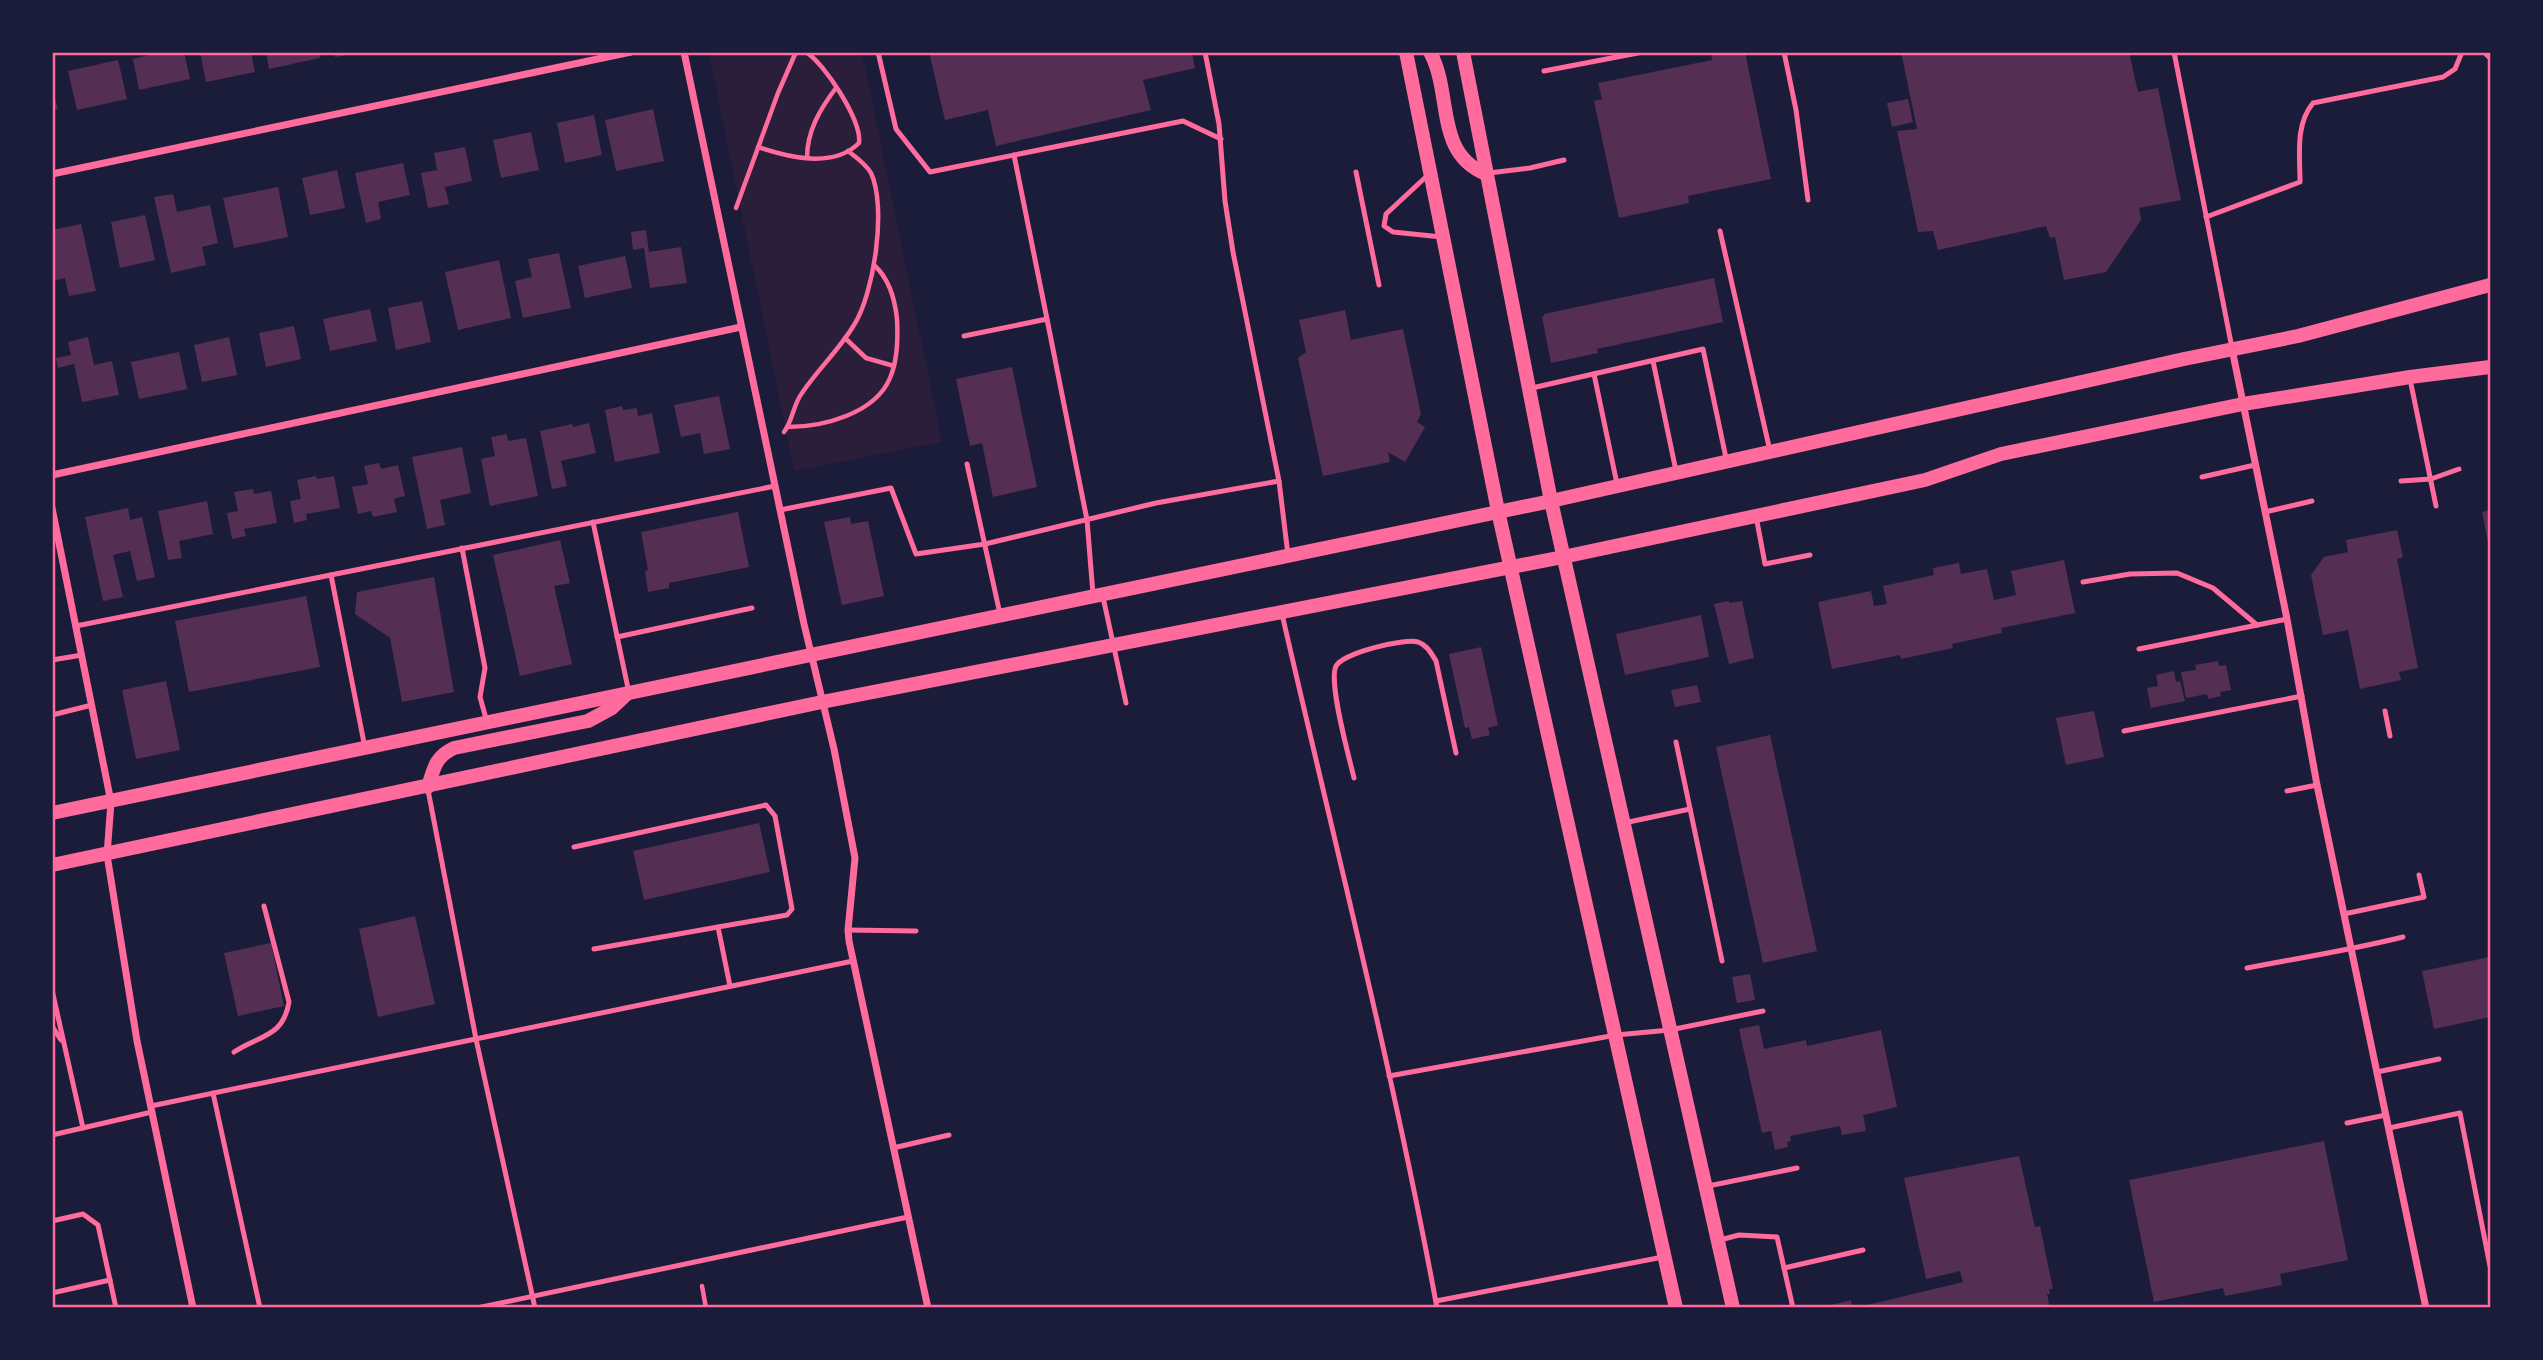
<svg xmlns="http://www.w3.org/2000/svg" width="2543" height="1360" viewBox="0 0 2543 1360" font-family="'Source Sans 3',sans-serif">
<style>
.green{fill:#2a1e3b}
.building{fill:#542f53}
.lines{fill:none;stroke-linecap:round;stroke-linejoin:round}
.path{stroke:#ff6b9d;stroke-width:4.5}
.service{stroke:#ff6b9d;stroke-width:5}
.minor{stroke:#ff6b9d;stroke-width:7}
.secondary{stroke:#ff6b9d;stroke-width:14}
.neatline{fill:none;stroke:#ff6b9d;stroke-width:2.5}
</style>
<rect width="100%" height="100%" fill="#1b1b3a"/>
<path class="green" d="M709 53H862L942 442 794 471Z"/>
<g class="building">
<path d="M148 52H184L190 79 139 90 133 59 149 55Z"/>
<path d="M200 52H251L255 72 206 82Z"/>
<path d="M266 52H319L320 58 269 69Z"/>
<path d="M334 52H353V54L335 57Z"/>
<path d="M929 52H1192L1195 68 1143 80 1151 110 996 146 988 110 945 120Z"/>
<path d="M1711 52H1730V55L1745 52 1771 179 1688 196 1689 203 1619 218 1594 101 1602 99 1598 83 1712 60Z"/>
<path d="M1901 52H2129L2138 92 2158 88 2181 200 2139 208 2141 220 2106 272 2064 280 2055 237 2050 238 2046 226 1938 250 1933 231 1918 232 1897 131 1917 129Z"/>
<path d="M118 60 127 99 77 110 68 71Z"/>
<path d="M52 90 58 109 52 110Z"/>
<path d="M1908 99 1913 122 1892 127 1887 103Z"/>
<path d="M653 109 664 161 616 171 605 120Z"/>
<path d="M594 115 602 155 565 163 557 123Z"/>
<path d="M531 132 539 170 501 178 493 140Z"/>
<path d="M465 147 472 181 445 187 449 204 428 208 421 173 437 170 434 153Z"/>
<path d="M403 163 410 195 378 202 381 219 366 223 355 173Z"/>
<path d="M337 170 345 208 310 215 302 178Z"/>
<path d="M278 187 288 237 234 248 223 198Z"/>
<path d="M173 194 177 212 210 205 218 243 202 247 206 265 171 273 154 197Z"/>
<path d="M145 215 155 260 120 268 111 222Z"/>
<path d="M81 224 96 291 69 296 65 278 52 281V230Z"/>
<path d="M646 230 649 252 681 247 687 283 650 288 644 248 633 250 631 232Z"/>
<path d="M559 253 571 308 523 318 515 281 532 277 528 259Z"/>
<path d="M625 256 632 288 585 298 578 266Z"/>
<path d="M499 260 511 318 458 330 445 272Z"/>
<path d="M1714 278 1723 322 1597 349 1598 353 1551 363 1542 317 1544 316V314Z"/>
<path d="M422 301 431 342 396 350 388 308Z"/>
<path d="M370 309 377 341 330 351 323 319Z"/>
<path d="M1345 310 1351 340 1403 329 1421 414 1417 422 1425 427 1405 462 1388 452 1390 462 1323 476 1298 358 1306 352 1299 320Z"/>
<path d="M294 326 301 359 266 367 259 333Z"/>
<path d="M88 337 94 365 112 361 119 395 82 402 74 364 58 368 56 358 71 355 68 342Z"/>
<path d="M229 337 237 375 202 382 194 345Z"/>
<path d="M179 352 187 389 139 399 131 362Z"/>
<path d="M1012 367 1037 487 993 497 982 443 970 446 956 379Z"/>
<path d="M719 396 730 449 704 454 700 433 681 437 674 405Z"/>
<path d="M622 406 623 410 637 408 638 416 652 413 660 453 615 462 605 410Z"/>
<path d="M589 423 596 453 561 461 567 486 552 489 540 431 572 424 573 427Z"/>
<path d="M507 434 508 441 526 438 538 496 490 506 481 459 495 456 491 437Z"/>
<path d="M462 447 471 493 440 500 445 525 427 529 412 457Z"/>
<path d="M379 463 381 469 398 465 405 496 394 499 397 512 373 517 371 511 358 514 352 487 368 484 364 466Z"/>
<path d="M316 476 317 479 334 476 340 508 306 514 307 520 294 523 290 501 301 499 297 480Z"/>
<path d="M253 489 254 494 271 491 277 523 244 529 246 536 232 539 227 513 238 511 234 492Z"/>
<path d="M207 501 213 534 179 541 182 558 168 560 158 511Z"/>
<path d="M128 508 130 520 142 517 155 577 137 581 130 551 113 555 123 597 103 601 85 517Z"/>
<path d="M2490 510V547H2489L2482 512Z"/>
<path d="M738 512 749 567 669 583V588L648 592 645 571 648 570 641 532Z"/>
<path d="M850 517 851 524 868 521 884 596 842 605 824 522Z"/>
<path d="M2397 530 2403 557 2397 559 2418 668 2399 672 2401 680 2360 689 2348 630 2323 635 2311 575 2324 557 2348 552 2346 540Z"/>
<path d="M560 540 570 583 554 586 572 664 520 676 493 555Z"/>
<path d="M2064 560 2075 613 2001 628 2002 633 1952 644 1953 648 1901 659 1900 655 1832 669 1818 602 1871 591 1874 606 1887 604 1883 586 1934 575 1933 568 1959 563 1961 574 1987 569 1994 600 2016 595 2011 571Z"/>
<path d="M434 577 454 692 402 702 390 638 355 614 357 592Z"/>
<path d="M306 596 320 667 189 692 175 621Z"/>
<path d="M1729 601V603L1742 601 1754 658 1729 664 1714 604Z"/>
<path d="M1701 615 1709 657 1625 675 1616 634Z"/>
<path d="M1481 647 1498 725 1488 728 1490 735 1472 739 1469 727 1465 728 1449 654Z"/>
<path d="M2218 661 2219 666 2226 665 2231 690 2220 692 2221 696 2208 699 2207 694 2186 698 2181 672 2196 670 2195 665Z"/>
<path d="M2174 671 2176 682 2180 681 2185 701 2151 708 2147 688 2158 686 2156 675Z"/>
<path d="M166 681 180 750 136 759 122 690Z"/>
<path d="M1697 685 1701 702 1675 707 1671 690Z"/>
<path d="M2094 711 2104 757 2066 765 2056 718Z"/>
<path d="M1770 735 1817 951 1763 963 1716 747Z"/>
<path d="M759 823 770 872 644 900 633 851Z"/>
<path d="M415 916 435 1004 378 1017 359 929Z"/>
<path d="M271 943 284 1006 238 1016 224 953Z"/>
<path d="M2490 957V1017L2434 1029 2422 971Z"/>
<path d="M1750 974 1755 1000 1737 1003 1732 977Z"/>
<path d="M1759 1025 1764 1049 1806 1040 1807 1046 1881 1030 1897 1107 1863 1115 1866 1131 1842 1135 1840 1126 1790 1136 1791 1141 1787 1142 1788 1147 1775 1150 1771 1131 1762 1133 1739 1029Z"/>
<path d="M2324 1141 2348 1260 2280 1274 2282 1285 2225 1296 2223 1288 2154 1302 2129 1180Z"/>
<path d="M2019 1156 2035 1227 2040 1226 2053 1289H2049L2050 1294H2047L2050 1308H1855L1963 1282 1960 1271 1926 1279 1904 1178Z"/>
<path d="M1851 1300 1852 1308H1831V1305Z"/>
</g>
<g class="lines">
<g class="path">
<path d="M758 147C788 157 833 169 859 143 862 121 825 64 806 52"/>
<path d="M807 158C807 131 820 109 836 88"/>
<path d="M736 208 778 93 796 52"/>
<path d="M845 338 866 358 894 366"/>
<path d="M788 427C822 427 875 414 890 378 897 362 898 337 897 319 895 300 890 280 875 266"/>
<path d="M784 432C793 420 793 405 802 393 818 369 839 350 854 325 874 294 887 207 871 173 866 164 856 157 848 151"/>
<path d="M702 1286 706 1308"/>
</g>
<g class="service">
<path d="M878 52 896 129 930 172 1183 121 1221 139"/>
<path d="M1205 52 1219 124 1225 201 1233 252 1279 481"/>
<path d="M1784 52 1796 110 1808 200"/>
<path d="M2174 52 2232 348"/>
<path d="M2484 52 2490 58"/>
<path d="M1544 71 1643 52"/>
<path d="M1014 155 1047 319"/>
<path d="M1356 172 1379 285"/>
<path d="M1489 173 1530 168 1564 160"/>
<path d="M1428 175 1386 214 1384 226 1393 232 1442 237"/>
<path d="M2206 217 2300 182C2300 155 2295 125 2313 103L2443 77 2455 69 2462 52"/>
<path d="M1720 231 1770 451"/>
<path d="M964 336 1047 319 1087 520 1093 594"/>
<path d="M1653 361 1676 471"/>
<path d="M1594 374 1617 484"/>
<path d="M2410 379 2436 506"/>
<path d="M1532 388 1703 349 1726 458"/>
<path d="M967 464 1000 614"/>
<path d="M2202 477 2255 465"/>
<path d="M2401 481 2431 479 2459 469"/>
<path d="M780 510 891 488 916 554 985 544 1156 503 1279 481 1288 555"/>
<path d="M2265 512 2312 501"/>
<path d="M1756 516 1765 564 1810 555"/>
<path d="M593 522 629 693"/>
<path d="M462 548 485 668 480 697 487 722"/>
<path d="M331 575 365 748"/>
<path d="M2083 582 2130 574 2177 573 2213 588 2257 625"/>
<path d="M1103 597 1126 703"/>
<path d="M1282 614C1335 845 1394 1075 1437 1308"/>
<path d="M76 626 775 486"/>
<path d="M617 637 752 608"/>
<path d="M2139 649 2287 619"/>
<path d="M52 660 82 655"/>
<path d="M2385 711 2390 736"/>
<path d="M52 715 92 705"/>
<path d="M2124 731 2302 696"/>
<path d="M1676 742 1722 961"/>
<path d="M1354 778C1349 757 1328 682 1336 666 1343 653 1404 638 1418 642 1427 645 1431 653 1436 661L1456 753"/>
<path d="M428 790 476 1039 535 1308"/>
<path d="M2287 791 2317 785"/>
<path d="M1624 823 1690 809"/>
<path d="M574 847 766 805 775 816 792 909 787 915 718 927 730 986"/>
<path d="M2344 914 2424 897 2419 875"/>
<path d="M848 930 916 931"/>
<path d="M594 949 718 927"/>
<path d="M2247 968C2299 958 2351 950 2403 937"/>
<path d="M52 990 83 1128"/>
<path d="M52 1026 61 1040"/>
<path d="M234 1052C259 1035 283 1038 289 1002L264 906"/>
<path d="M2377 1072 2439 1059"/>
<path d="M1389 1076 1616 1035 1670 1030 1763 1011"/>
<path d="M213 1093 260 1308"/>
<path d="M151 1106 853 961"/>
<path d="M2347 1123 2386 1115"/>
<path d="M2389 1128 2460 1113 2490 1266"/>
<path d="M52 1135 152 1112"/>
<path d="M893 1148 949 1135"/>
<path d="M1708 1186 1797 1168"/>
<path d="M52 1221 83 1214 98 1225 116 1308"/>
<path d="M1720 1240 1739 1235 1777 1237 1793 1308"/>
<path d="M1784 1268 1863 1250"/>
<path d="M52 1293 110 1280"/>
<path d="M1436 1301 1663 1257"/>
<path d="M477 1308 908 1217"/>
</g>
<g class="minor">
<path d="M684 52 804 624 834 749 855 858 848 930 849 941 928 1308"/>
<path d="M52 174 631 52"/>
<path d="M2232 349 2287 619 2317 785 2426 1308"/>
<path d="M52 475 741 327"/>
<path d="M52 508 111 802 107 855 137 1041 193 1308"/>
</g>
<g class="secondary">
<path d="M1406 52 1498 511 1676 1308"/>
<path d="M1430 52C1453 94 1434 153 1486 174"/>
<path d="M1463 52 1551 501 1733 1308"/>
<path d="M428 787C434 768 435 757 454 748L588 721 612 708 628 693"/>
<path d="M52 813 1551 501 2184 359 2298 336 2490 285"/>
<path d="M52 865 822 702 1563 557 1925 480 2001 454 2243 404 2410 377 2490 367"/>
</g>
</g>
<rect width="2543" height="1360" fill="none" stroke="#1b1b3a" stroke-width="108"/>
<rect x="54" y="54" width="2435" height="1252" class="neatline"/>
</svg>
